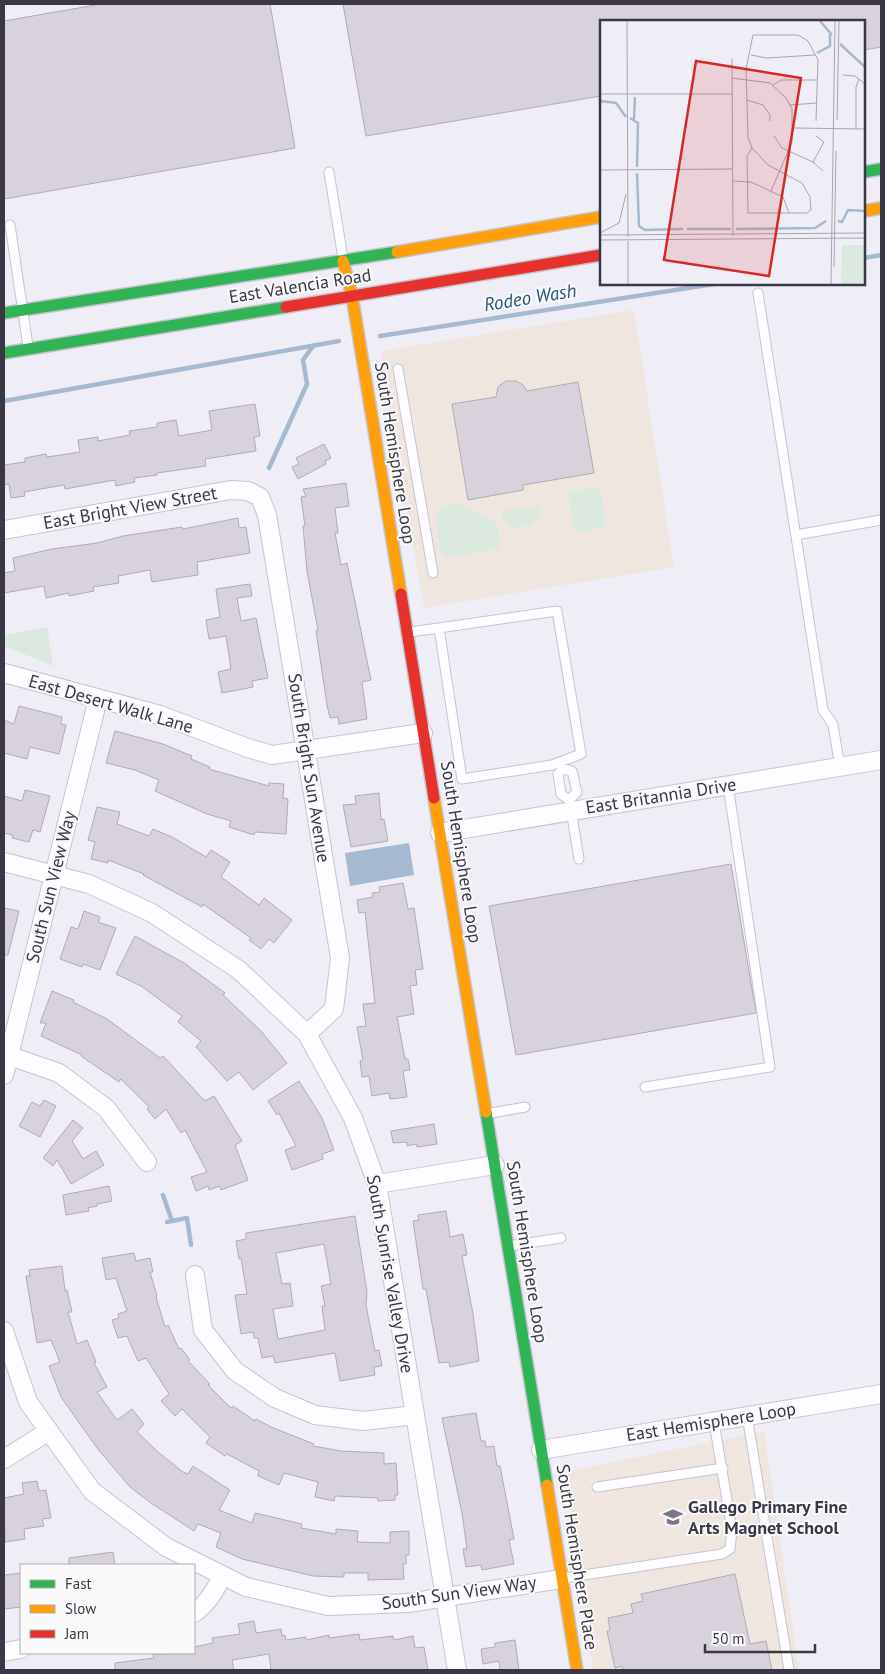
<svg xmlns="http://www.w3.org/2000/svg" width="885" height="1674" viewBox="0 0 885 1674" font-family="'PT Sans',sans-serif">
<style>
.education{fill:#efe7df}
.green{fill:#dce9de}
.water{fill:#a5bad1}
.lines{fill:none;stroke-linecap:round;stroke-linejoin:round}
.stream{stroke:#a5bad1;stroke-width:4.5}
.building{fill:#d8d2dc;stroke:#b0abb3;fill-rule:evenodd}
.lane-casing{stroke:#c5c4ce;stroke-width:11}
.street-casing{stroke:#c5c4ce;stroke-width:20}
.fast-casing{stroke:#c5c4ce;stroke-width:14}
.slow-casing{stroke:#c5c4ce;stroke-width:14}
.jam-casing{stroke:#c5c4ce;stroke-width:14}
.lane{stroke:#fdfcfe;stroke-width:9}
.street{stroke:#fdfcfe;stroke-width:18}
.fast{stroke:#30b455;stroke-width:11}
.slow{stroke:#ff9f0a;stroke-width:11}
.jam{stroke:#e5322d;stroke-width:11}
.labels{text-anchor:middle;stroke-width:4;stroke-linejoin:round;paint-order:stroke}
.street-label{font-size:18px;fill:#3a3846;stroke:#fafafa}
.poi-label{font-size:18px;font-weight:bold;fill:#3a3846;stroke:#fafafa;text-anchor:start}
.water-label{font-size:19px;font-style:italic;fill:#27557e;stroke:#fafafa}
.inset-river{fill:none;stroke:#a5bad1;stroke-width:2.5}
.inset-road{fill:none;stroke:#a7a5b0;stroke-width:1}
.view{fill:#d62828;fill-opacity:0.15;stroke:#d62828;stroke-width:2.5}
.inset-edge{fill:none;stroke:#3a3846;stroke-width:2.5}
</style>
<rect width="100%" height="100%" fill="#efeef6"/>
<g class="education">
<path d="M634 310 674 567 424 608 380 351Z"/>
<path d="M764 1431 799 1670H593L564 1472Z"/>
</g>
<g class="green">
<path d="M600 487 606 527 574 532 568 491Z"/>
<path d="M457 503 497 522 500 549 447 558 440 550 436 519 442 508Z"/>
<path d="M542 505C539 522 526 531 509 526L503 519 501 511Z"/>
<path d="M47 627 53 666 4 646V635Z"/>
</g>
<path class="water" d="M409 843 414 875 350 886 345 853Z"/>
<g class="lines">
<g class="stream">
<path d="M864 258 881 255"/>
<path d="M380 336 714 284"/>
<path d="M4 401 339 341"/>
<path d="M269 468 307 384 303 360 313 346"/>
<path d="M163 1195 172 1221 167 1222"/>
<path d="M172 1221 187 1218 191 1245"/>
</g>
</g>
<g class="building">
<path d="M101 4H270L295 148 4 199V21Z"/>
<path d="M343 4H881V47L864 50V21H601V96L366 136Z"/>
<path d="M506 381H516L523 385 527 391 578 382 594 473 523 485V490L468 500 452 404 496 397 498 387Z"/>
<path d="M255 404 260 436 254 437 256 451 205 459 206 466 157 473V475L134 478 135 482 116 486 115 480 65 489 64 485 24 492 25 496 11 498 9 484 4 485V465L25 462V458L46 454 47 457 80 452 78 440 98 437V441L130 435 129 431 157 427V423L176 420 179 436 212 430 209 411Z"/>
<path d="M324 444 331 458 325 461 326 464 298 479 292 467 299 464 296 458Z"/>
<path d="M346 483 349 506 335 508 338 533H335L341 565 347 563 371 680 362 682 367 719 339 724 338 717 330 718 327 705 316 631 318 630 307 571 303 526H305L301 497 306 496 303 489Z"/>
<path d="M238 518 239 528 246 527 250 553 197 562 198 575 152 582 150 570 118 576 119 583 93 587 94 591 69 596V593L46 598 44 586 4 593V573L15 571 13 558 52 549 97 543 123 536 182 527 183 529Z"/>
<path d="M250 584 252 596 237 598 241 621 256 618 268 678 252 681 253 687 222 693 218 672 231 669 226 636 209 639 206 620 220 617 216 589Z"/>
<path d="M19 706 62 717 61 724 66 725 59 754 30 747 27 759 4 753V720L14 724Z"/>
<path d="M115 731 163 744 192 756 191 759 210 767 209 769 269 786V783L284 784 283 798 288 799 286 834 255 832 254 835 229 827 231 821 207 814 155 791 159 780 135 770 106 763Z"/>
<path d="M25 790 50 796 40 832 33 830 29 842 12 838 13 835 4 833V796L22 801Z"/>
<path d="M379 793 381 820 384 819 388 841 351 847 343 805 356 804 355 796Z"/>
<path d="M97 807 120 812 117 824 149 836 153 829 172 837 206 857 211 850 230 862 221 877 259 905 264 898 292 920 274 943 269 939 261 949 249 940 251 938 203 904 202 907 143 875 144 874 108 860V863L91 859 95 842 88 840Z"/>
<path d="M731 864 756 1013 516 1055 489 906Z"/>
<path d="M403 883 408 909 414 908 423 969 415 970 417 985 410 986 414 1014 397 1017 405 1059H408L410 1070 403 1071 407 1097 390 1099 389 1093 372 1096 369 1076 362 1077 360 1061 363 1060 357 1027 366 1026 363 1004 375 1003 365 912 359 913 357 900 373 897 372 893 380 892 379 887Z"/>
<path d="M4 908 19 911 8 955H4Z"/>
<path d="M84 911 100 917 98 922 116 928 100 970 83 964 82 967 60 959 71 927 78 929Z"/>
<path d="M135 936 184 963 225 993 223 995 261 1031 287 1063 253 1090 239 1072 227 1081 196 1047 201 1041 178 1022 182 1016 141 986 116 974Z"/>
<path d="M52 991 74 1000 73 1002 107 1019 160 1058 163 1056 205 1101 214 1096 242 1141 235 1145 248 1180 221 1190 220 1186 209 1190 208 1186 196 1191 191 1177 207 1172 185 1130 181 1133 166 1109 155 1119 147 1109 149 1107 121 1079 119 1082 81 1056 82 1055 41 1036 46 1023H40Z"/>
<path d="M299 1081 322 1118 334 1150 322 1154 323 1159 292 1170 285 1150 296 1146 279 1113 277 1115 268 1101Z"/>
<path d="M44 1100 56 1106 40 1137 19 1126 32 1102 40 1106Z"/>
<path d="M73 1120 83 1128 72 1141 83 1159 96 1151 104 1165 71 1184 57 1160 53 1166 43 1158Z"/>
<path d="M434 1124 437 1144 417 1147 416 1144 407 1146V1142L393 1143 391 1131Z"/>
<path d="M109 1186 112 1201 97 1204V1206L88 1208 89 1211 66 1215 63 1195Z"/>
<path d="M446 1211 450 1237 463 1234 467 1255 462 1256 473 1314 479 1361 450 1367 449 1362 439 1363 426 1289H423L413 1221 419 1220 418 1215Z"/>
<path d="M355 1216 367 1292 366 1305 375 1351 379 1350 382 1366 374 1367 375 1375 340 1381 335 1353 275 1363 273 1356 262 1358 258 1338H254L253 1332 241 1334 235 1295 247 1294 241 1258 239 1259 236 1241 246 1239V1233ZM324 1244 331 1284 321 1286 325 1306H322L325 1330 278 1339 273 1309 293 1306 290 1283 282 1284 276 1253Z"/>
<path d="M134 1253 136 1261 150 1258 153 1272H150L157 1296 156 1297 165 1327 168 1325 179 1349 181 1348 190 1360 188 1361 210 1384 208 1385 231 1408 233 1406 255 1421 256 1419 271 1427 314 1444 313 1446 341 1451 384 1453V1464L396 1463 398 1495H395V1500L378 1501V1498L335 1496 334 1501 315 1497 318 1482 284 1473 279 1485 258 1476 259 1471 227 1454 225 1456 206 1443 210 1437 182 1409 175 1416 161 1401 169 1394 146 1358 138 1361 127 1336 118 1338 112 1320 119 1318 118 1314 127 1311 116 1278 106 1280 102 1258Z"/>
<path d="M62 1266 65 1291 67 1290 72 1312H68L77 1344 87 1340 96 1362 94 1363 107 1387 97 1392 117 1420 132 1409 144 1424 137 1432 158 1452 183 1472 188 1474 193 1466 230 1490 219 1510 252 1523 255 1513 302 1524 301 1528 336 1534V1529L358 1531 357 1542 390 1543V1532L409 1531V1555H406V1564H403L404 1579 368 1580V1573H344V1577L313 1576 242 1559 216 1547 221 1533 198 1524 194 1531 151 1503 130 1487 97 1448 61 1397 49 1366 60 1362 51 1340 37 1343 26 1276H30L29 1270Z"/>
<path d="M476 1413 481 1441H485L486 1447 494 1446 497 1466H500L514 1539 509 1540 514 1564 482 1570 481 1565 466 1567 463 1549H467L462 1513 442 1418Z"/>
<path d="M37 1481 39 1491 46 1490 51 1518 42 1519 44 1526 24 1529 25 1539 5 1542 4 1498 24 1494 22 1483Z"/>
<path d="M113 1552 115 1565H69V1558Z"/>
<path d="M21 1573V1607L4 1609V1575Z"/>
<path d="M735 1574 750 1644 766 1641 772 1670H623L622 1666 615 1668 607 1631 610 1630 608 1618 633 1613 631 1604 643 1601 641 1594Z"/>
<path d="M254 1621 256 1633 281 1629 282 1636 285 1635 286 1640 306 1637V1640L329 1635V1638L359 1634 360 1640 393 1636 394 1640 413 1636 415 1648 424 1647 428 1670H271L269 1654 232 1660 234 1670H115V1663L154 1658 153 1654 194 1653V1647L213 1643 212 1638 240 1634 238 1624Z"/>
<path d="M515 1640 519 1670H500L499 1661 483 1664 481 1649 495 1647V1643Z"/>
</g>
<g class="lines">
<defs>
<g id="lane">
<path d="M329 172 343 258"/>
<path d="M10 225 28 346"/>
<path d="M758 293 823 710 833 725 840 767"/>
<path d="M398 369 433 573"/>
<path d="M796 535 881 520"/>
<path d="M410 632 439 628 462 779 552 765 581 754 557 611 439 628"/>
<path d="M563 769 572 771 577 792 569 800 561 794 558 774Z"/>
<path d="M571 810 579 859"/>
<path d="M645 1087 770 1067 728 785"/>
<path d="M486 1114 525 1107"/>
<path d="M509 1246 561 1238"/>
<path d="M747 1416 789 1670"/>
<path d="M597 1487 723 1468"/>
<path d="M564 1578 722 1554 730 1549 732 1530 714 1422"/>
</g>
<g id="street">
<path d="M4 530 231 490 248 491 260 497 267 515 340 958 334 1009 307 1034"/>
<path d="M4 673 160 715 248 748 272 755 423 733"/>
<path d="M440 833 881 760"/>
<path d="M4 862 89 884 152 913 239 970 307 1034 353 1118 377 1184 457 1670"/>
<path d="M4 1054 59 1073 106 1108 147 1162"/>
<path d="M4 1075 98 699"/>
<path d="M377 1184 495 1165"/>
<path d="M195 1275 203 1330 235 1371 275 1398 315 1415 363 1421 415 1415"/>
<path d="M4 1331 28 1402 92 1491 166 1547 246 1587 328 1606 408 1603 561 1579"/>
<path d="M541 1450 881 1394"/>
<path d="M4 1459 49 1431"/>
<path d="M194 1613C207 1604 216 1590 222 1575"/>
<path d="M4 1652 21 1649"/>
</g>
<g id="fast">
<path d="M864 172 881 169"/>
<path d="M4 313 397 252"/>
<path d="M4 353 286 307"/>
<path d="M486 1112 547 1485"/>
</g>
<g id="slow">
<path d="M864 211 881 208"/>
<path d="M397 252 601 217"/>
<path d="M343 261 352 296 401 594"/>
<path d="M434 798 486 1112"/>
<path d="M547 1485 577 1670"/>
</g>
<g id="jam">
<path d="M286 307 601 255"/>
<path d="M401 594 434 798"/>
</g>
</defs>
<use href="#lane" class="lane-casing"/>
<use href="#street" class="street-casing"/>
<use href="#fast" class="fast-casing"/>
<use href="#slow" class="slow-casing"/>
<use href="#jam" class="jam-casing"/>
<use href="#lane" class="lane"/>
<use href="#street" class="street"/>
<use href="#fast" class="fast"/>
<use href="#slow" class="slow"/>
<use href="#jam" class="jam"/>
</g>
<defs>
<symbol id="school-bare" viewBox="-9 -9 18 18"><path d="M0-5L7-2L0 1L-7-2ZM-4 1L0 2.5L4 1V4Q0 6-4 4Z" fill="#797884" stroke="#fafafa" stroke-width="2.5" paint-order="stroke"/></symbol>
</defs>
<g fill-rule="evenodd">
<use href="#school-bare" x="659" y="1503" width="28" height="28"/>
</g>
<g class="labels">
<g class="street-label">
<text transform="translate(300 286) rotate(-9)" y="6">East Valencia Road</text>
<text transform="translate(395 453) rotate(81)" y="6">South Hemisphere Loop</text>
<text transform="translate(130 508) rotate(-10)" y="6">East Bright View Street</text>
<text transform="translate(111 704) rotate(16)" y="6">East Desert Walk Lane</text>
<text transform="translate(309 768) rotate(81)" y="6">South Bright Sun Avenue</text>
<text transform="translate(661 796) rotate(-9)" y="6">East Britannia Drive</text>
<text transform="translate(461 852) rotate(81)" y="6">South Hemisphere Loop</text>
<text transform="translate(51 887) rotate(-76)" y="6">South Sun View Way</text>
<text transform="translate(527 1252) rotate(81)" y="6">South Hemisphere Loop</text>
<text transform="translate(390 1274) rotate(80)" y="6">South Sunrise Valley Drive</text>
<text transform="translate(711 1422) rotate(-9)" y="6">East Hemisphere Loop</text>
<text transform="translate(577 1557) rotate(81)" y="6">South Hemisphere Place</text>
<text transform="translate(459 1593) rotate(-8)" y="6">South Sun View Way</text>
</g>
<g class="poi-label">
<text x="688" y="1513">Gallego Primary Fine<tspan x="688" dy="21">Arts Magnet School</tspan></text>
</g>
<g class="water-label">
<text transform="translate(530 297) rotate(-9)" y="7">Rodeo Wash</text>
</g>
</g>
<g transform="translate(600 20)">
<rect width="265" height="265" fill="#efeef6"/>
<path d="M242 225H265V264H241Z" fill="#dce9de"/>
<path class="inset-river" d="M220 1 232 15M240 24 265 47M217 33 230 26V14M0 81 16 83 26 97M30 98 38 103 37 147M34 99 35 77M37 153 39 206 45 210 83 209M238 201 242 202 248 190 265 191M87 209H131M136 209 215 208 226 201"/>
<path class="inset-road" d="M27 1 28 217M151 35 167 38 215 35M132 39 133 216M243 55 255 56 265 64M132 58 170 63 186 78 192 89V122L171 171M173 65 181 60H217M0 74H132M147 80 163 85 170 95V101M190 85 217 83M237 100 239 1M194 108 265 109M256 109V67L259 59M174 116 182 128 213 142 223 151M213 142 224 122 216 116M0 150 133 149M133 161 151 162 183 177 189 193M148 193H207L211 190 210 177 202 163 168 145 152 128 148 117 146 49 153 15H198L208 21 218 40 216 101M148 193 147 136 152 128M0 213 19 203 26 174M0 215 265 213M0 220 265 218M28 221V264M234 247 236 131M231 264 235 1"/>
<path class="view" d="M96 41 201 58 169 256 64 240Z"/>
<rect width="265" height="265" class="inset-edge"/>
</g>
<rect width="885" height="1674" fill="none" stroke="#3a3846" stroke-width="10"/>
<rect x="20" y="1564" width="175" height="90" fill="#fafafa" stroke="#adacb2"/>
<rect x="30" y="1580" width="25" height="8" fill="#30b455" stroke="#adacb2"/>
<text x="65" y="1589" font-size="15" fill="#3a3846">Fast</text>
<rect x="30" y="1605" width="25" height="8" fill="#ff9f0a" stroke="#adacb2"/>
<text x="65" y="1614" font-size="15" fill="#3a3846">Slow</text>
<rect x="30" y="1630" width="25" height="8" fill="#e5322d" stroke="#adacb2"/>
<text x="65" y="1639" font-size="15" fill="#3a3846">Jam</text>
<path d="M705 1644v8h110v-8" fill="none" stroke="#3a3846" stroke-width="2.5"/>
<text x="712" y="1644" font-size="15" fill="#3a3846" stroke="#fafafa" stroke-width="4" paint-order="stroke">50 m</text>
</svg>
